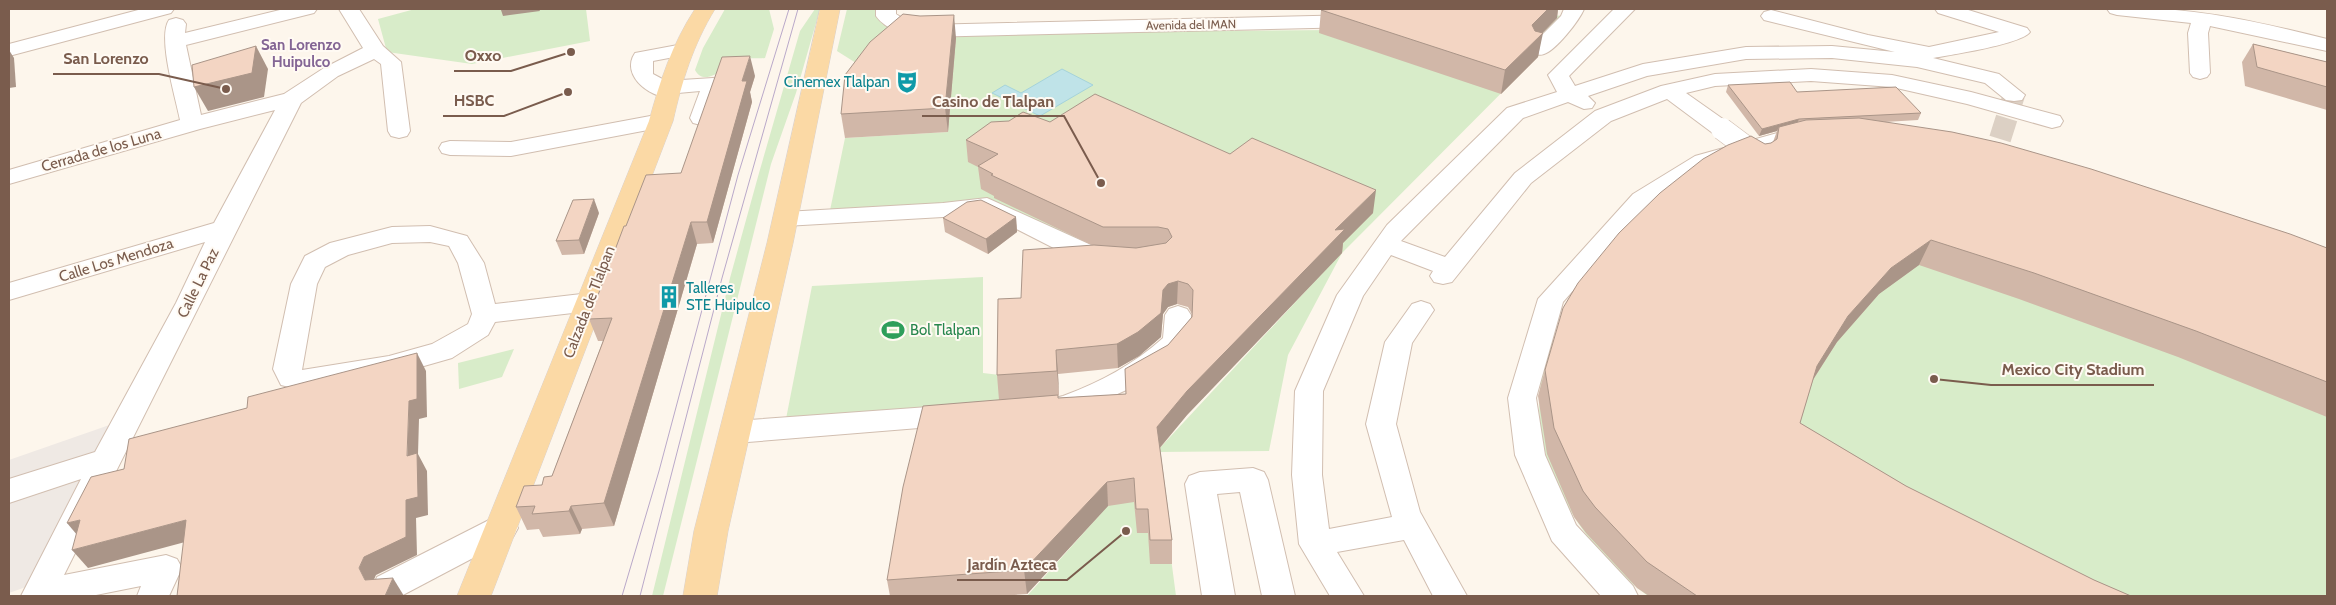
<svg xmlns="http://www.w3.org/2000/svg" width="2336" height="605" viewBox="0 0 2336 605" font-family="Cabin,sans-serif">
<style>
.industrial{fill:#efe9e4}
.green{fill:#d8ecc9}
.water{fill:#bfe3e8;stroke:#a5d3da}
.lines{fill:none;stroke-linecap:round;stroke-linejoin:round}
.minor-tunnel{stroke:#dcd0c4;stroke-width:22;stroke-dasharray:22 11;stroke-linecap:butt}
.minor-casing{stroke:#d1beb0;stroke-width:2}
.major-casing{stroke:#dad1cd;stroke-width:1}
.minor{fill:#fff;fill-rule:evenodd}
.major{fill:#fbd9a5;fill-rule:evenodd}
.tram{stroke:#b9a8c9;stroke-width:1}
.minor-bridge-casing{stroke:#d1beb0;stroke-width:23;stroke-linecap:butt}
.minor-bridge{stroke:#fff;stroke-width:22}
.wall{fill:#d1b7a8;fill-rule:evenodd}
.shaded-wall{fill:#aa9588}
.building{fill:#f3d5c3;stroke:#aa9588}
.labels{text-anchor:middle;stroke-width:4;stroke-linejoin:round;paint-order:stroke}
.far-street-label{font-size:12px;fill:#7a5c4d;stroke:#fffaf3}
.far-quarter-label{font-size:15px;font-weight:bold;fill:#846695;stroke:#fffaf3}
.culture-label{font-size:15px;fill:#0d838f;stroke:#fffaf3;text-anchor:end}
.street-label{font-size:15px;fill:#7a5c4d;stroke:#fffaf3}
.leisure-label{font-size:15px;fill:#27864d;stroke:#fffaf3;text-anchor:start}
.leader{fill:none;stroke:#7a5c4d;stroke-width:2}
.callout-dot{fill:#7a5c4d;stroke:#fffaf3;stroke-width:2}
.callout-label{font-size:16px;text-anchor:middle;font-weight:bold;fill:#7a5c4d;stroke:#fffaf3;stroke-width:4;stroke-linejoin:round;paint-order:stroke}
</style>
<rect width="100%" height="100%" fill="#fdf6ec"/>
<path class="industrial" d="M118 422 37 583 9 593V460Z"/>
<g class="green">
<path d="M415 9H586L590 41 472 64 387 52 378 19Z"/>
<path d="M725 9H769L774 29 765 58C757 59 747 57 740 60 728 64 705 89 695 70L703 48Z"/>
<path d="M815 9H820L796 93 771 164 663 596H652L730 278 759 173 800 31Z"/>
<path d="M847 9H884L880 13 895 36 856 63 837 51Z"/>
<path d="M1579 15 1342 253 1288 355 1269 451 1157 452 1176 596H1027L1157 451 1341 253 1093 269 984 205 828 220 845 138 948 132 956 36 1011 32 1335 30 1451 19Z"/>
<path d="M1630 239 2327 280V596H1648C1570 539 1508 430 1556 335 1561 325 1571 315 1579 305 1596 283 1613 261 1630 239Z"/>
<path d="M983 277V373L1000 375 999 400 785 424 812 286Z"/>
<path d="M514 349 502 377 459 389 458 363Z"/>
</g>
<path class="water" d="M1062 69 1093 85 1040 116 992 93 1005 85 1021 93Z"/>
<g class="lines">
<path class="minor-tunnel" d="M2000 139 2014 95"/>
<defs>
<g id="minor">
<path d="M142 9H174L171 13 9 56V44Z"/>
<path d="M284 9H317L314 13 186 45 201 115 284 94 324 68 363 48 339 9H359L383 46 401 62 410 131 407 136 399 138 391 136 388 131 381 64 374 59 338 76 301 103 64 575 166 555 177 559 182 568 169 596H137L141 586 91 596H21L81 479 9 503V479L95 452 176 303 205 242 9 300V283L214 223 275 110 200 129 9 184V170L180 120C176 99 157 37 169 20L176 18 183 20 186 24 185 33Z"/>
<path d="M876 9H896V14L910 23 923 25 1356 15 1363 17 1366 21 1363 25 1356 27 923 37C906 35 887 31 876 16Z"/>
<path d="M1564 9H1584C1579 21 1556 50 1544 54 1539 56 1536 54 1532 53L1529 49 1532 45 1561 16Z"/>
<path d="M1614 9H1635L1569 76 1575 86 1643 64 1746 47 1832 46 1895 52 1764 20 1761 16 1764 12 1771 10 1868 35 1929 47 1999 32 1938 13 1935 9H1965L2027 28 2030 32C2022 44 1951 55 1933 58L1999 74 2025 95 2022 100 2014 101 2006 100 1985 83 1917 67 1832 58 1746 59 1647 76 1588 96 1595 103 1592 108 1584 109 1568 102 1523 118 1401 241 1445 257 1515 173 1595 111 1661 86 1715 74 1811 69 1892 75 1971 92 2060 116 2063 121 2060 126 2052 128 1967 104 1892 87 1811 81 1715 86 1686 93 1730 124 1733 129 1730 134 1722 136 1714 134 1667 99 1611 121 1531 183 1452 282 1443 284 1434 282 1430 276 1433 271 1391 255 1363 296 1323 391 1322 475 1329 529 1392 517 1366 424 1385 342 1412 304 1421 301 1430 304 1434 310 1412 343 1396 424 1420 512 1467 596H1433L1404 540 1337 552 1364 596H1330L1299 544 1292 475 1295 391 1337 295 1387 225 1507 108 1557 92 1548 75Z"/>
<path d="M2107 9C2182 4 2255 21 2327 39V51L2210 26 2208 33 2210 73 2207 77 2200 79 2193 77 2190 73 2188 33 2191 23 2117 15 2110 13Z"/>
<path d="M683 44 690 46 693 50 690 54 653 61V74L666 81 713 78 720 80 724 84 709 123 701 125 693 123 690 118 700 91 678 93 676 97C654 102 619 76 635 53Z"/>
<path d="M661 114 669 116 672 121 669 126 511 156 450 155 442 153 439 148 442 143 450 141 511 142Z"/>
<path d="M1808 127 1816 129 1819 134 1816 139 1797 142 1711 166 1649 204 1563 302 1536 398 1545 455 1576 525 1633 586 1638 596H1601L1552 541 1515 455 1508 398 1538 299 1633 194 1695 156 1788 130Z"/>
<path d="M987 198 1113 255 1117 261 1113 267 1104 269 1087 265 983 212 943 217 785 226 776 224 773 219 776 214 785 212 943 203Z"/>
<path d="M430 226 467 236 484 263 495 304 590 293 599 296 603 302 599 308 590 311 495 322 488 335 452 358 389 376 305 391 281 385 273 369 291 284 305 256 330 243 392 227ZM430 242 449 246 458 263 472 314 468 324 432 344 389 356 302 370 317 284 325 267 348 255 392 243Z"/>
<path d="M1178 306 1187 309 1191 315 1190 341 1173 360 1133 387 1073 414 1063 417 1044 414 1040 407 1044 400C1050 398 1057 398 1063 396 1099 383 1134 364 1163 338L1165 315 1169 309Z"/>
<path d="M956 405 966 408 970 415 966 422 956 425 735 443 725 440 720 432 725 424 735 421Z"/>
<path d="M1253 468 1264 472 1268 480 1295 596H1262L1240 492 1217 494 1235 596H1202L1185 484 1189 476 1200 472Z"/>
<path d="M502 516 513 519 518 528 513 537 401 596H377L373 587 377 577 491 519Z"/>
</g>
<g id="major">
<path d="M695 9H715C693 45 682 81 673 121L491 596H457L649 121C660 81 672 44 695 9Z"/>
<path d="M820 9H840L793 243 728 531 717 596H683L694 531 767 243Z"/>
</g>
</defs>
<use href="#minor" class="minor-casing"/>
<use href="#major" class="major-casing"/>
<use href="#minor" class="minor"/>
<use href="#major" class="major"/>
<g class="tram">
<path d="M622 596 659 471 738 175 789 9"/>
<path d="M640 596 722 278 798 9"/>
</g>
<defs>
<path id="minor-bridge" d="M1722 129 1758 156"/>
</defs>
<use href="#minor-bridge" class="minor-bridge-casing"/>
<use href="#minor-bridge" class="minor-bridge"/>
</g>
<g class="wall">
<path d="M1340 9H1558L1557 18 1542 33 1538 57 1501 94 1319 33 1321 10Z"/>
<path d="M956 38 948 132 845 138 841 114Z"/>
<path d="M2253 44 2327 62V110L2245 86 2242 62Z"/>
<path d="M755 76 750 92 752 102 713 243 697 244 614 526 582 529 580 534 543 537 539 529 527 530 516 507 552 476 603 341H598L589 319 626 226 681 173Z"/>
<path d="M1728 85 1797 92 1921 113 1918 120 1885 122 2327 248V417L2178 357 2019 299 1919 265 1879 294 1837 342 1813 380 1800 423 1906 486 2094 580 2131 596H1649L1637 588 1586 533 1574 517 1547 454 1538 396 1545 370 1765 144 1771 143 1773 142 1777 131 1759 136 1726 92Z"/>
<path d="M1050 122 1230 154 1373 213 1343 243 1342 253 1187 415 1160 448 1172 540V564H1150L1148 533H1137L1134 502 1108 506 1027 594 999 596H890L887 580 999 400 997 375 1021 298 1094 246 994 198V196L981 189 978 167 968 162 966 140ZM1177 304 1188 307 1192 314V317L1126 394 1058 398V395H1059L1058 374 1118 368 1139 356 1161 337 1163 314 1168 307Z"/>
<path d="M599 213 584 254 562 255 556 241Z"/>
<path d="M1016 217 1017 232 988 254 945 232 943 218Z"/>
</g>
<g class="shaded-wall">
<path d="M507 9H539L540 11 503 16 501 10Z"/>
<path d="M1548 9H1558L1557 18 1528 48 1532 25Z"/>
<path d="M954 15 956 38 948 132 945 108Z"/>
<path d="M1543 33 1538 57 1501 94 1505 70Z"/>
<path d="M256 46 268 69 264 97 208 111 194 87Z"/>
<path d="M9 50 14 58 16 87 9 88Z"/>
<path d="M750 56 755 76 750 92 752 102 713 243 707 222 742 81Z"/>
<path d="M1799 119 1796 126 1779 127 1777 131 1759 136 1762 129Z"/>
<path d="M1376 190 1373 213 1343 243 1342 253 1187 415 1157 451V427L1187 391 1335 230Z"/>
<path d="M594 199 599 213 584 254 579 240Z"/>
<path d="M1016 217 1017 232 988 254 986 239Z"/>
<path d="M691 222 697 244 614 526 604 503Z"/>
<path d="M1931 240 1919 265 1879 294 1837 342 1805 392 1817 366 1848 316 1891 268Z"/>
<path d="M1178 281 1177 304 1168 307 1163 314 1161 337 1139 356 1118 368 1117 344 1168 284Z"/>
<path d="M1056 350 1058 374 1059 395 1057 371Z"/>
<path d="M417 353 426 371 427 417 419 419 418 454 427 471 428 515 416 518 417 555 376 575 371 586 365 580 359 568 364 557 406 500 409 401Z"/>
<path d="M1107 482 1108 506 1027 594 1024 570Z"/>
<path d="M571 506 582 529 580 534 569 511Z"/>
<path d="M80 520 83 542 67 523Z"/>
<path d="M186 520 200 538 88 568 72 550Z"/>
<path d="M393 578 404 596H385Z"/>
</g>
<g class="building">
<path d="M1340 9H1548L1532 25 1535 31 1543 33 1505 70 1321 10Z"/>
<path d="M903 14 920 16 954 15 945 108 841 114 845 75 870 42Z"/>
<path d="M2253 44 2327 62V87L2257 67Z"/>
<path d="M256 46 252 73 194 87 192 65Z"/>
<path d="M750 56 742 81H747L707 222H691L604 503 571 506 569 511 532 514 535 506 516 507 524 486 542 485 544 477 552 476 612 318 589 319 624 226H626L646 175 681 173 722 57Z"/>
<path d="M1790 82 1797 92 1896 87 1921 113 1799 119 1762 129 1728 85Z"/>
<path d="M1095 94 1230 154 1252 138 1376 190 1335 230 1345 229 1187 391 1157 427 1172 540H1150L1148 509H1136L1134 478 1107 482 1024 570 887 580 903 487 923 406 1058 395V398L1126 394 1125 369 1168 345 1192 317 1193 290 1188 284 1178 281 1168 284 1163 290 1161 313 1138 332 1117 344 1056 350 1057 371 997 375 998 299 1021 298 1023 250 1094 245 1136 248 1166 243 1172 237 1168 229 1158 227H1103L991 175 993 174 978 166 998 154 966 140 991 122 1009 121 1023 112 1050 122Z"/>
<path d="M1859 118 1952 132 2001 143 2091 169 2290 234 2327 248V382L2196 331 2034 273 1931 240 1891 268 1848 316 1817 366 1800 423 1906 486 2094 580 2131 596H1697L1647 562 1595 507 1583 491 1554 428 1545 370 1563 308 1578 283 1619 233 1660 193 1703 159 1728 145 1751 136 1765 144 1771 143 1777 139 1779 127 1806 120Z"/>
<path d="M594 199 579 240 556 241 573 200Z"/>
<path d="M981 200 1016 217 986 239 943 218 967 202Z"/>
<path d="M417 353V399L409 401 407 456 417 453 418 497 406 500V537L364 557 359 568 365 580 393 578 385 596H177L186 520 72 550 80 520 67 523 91 477 124 469 129 439 247 408 248 397Z"/>
</g>
<defs>
<symbol id="theatre-bare" viewBox="-9 -9 18 18"><path d="M-5-5.5Q0-4 5-5.5V0Q5 5 0 6Q-5 5-5 0ZM-3.3-2.5H-1v1.5H-3.3ZM1-2.5H3.3v1.5H1ZM-2.8 1Q0 5.5 2.8 1Z" fill="#0f9aa8" stroke="#fffaf3" stroke-width="2.5" paint-order="stroke"/></symbol>
<symbol id="building-bare" viewBox="-9 -9 18 18"><path d="M-4-6H4V6H1V3H-1V6H-4ZM-2.5-4.3h1.7v1.8h-1.7ZM.8-4.3h1.7v1.8H.8ZM-2.5-1h1.7V.8h-1.7ZM.8-1h1.7V.8H.8Z" fill="#0f9aa8" stroke="#fffaf3" stroke-width="2.5" paint-order="stroke"/></symbol>
<symbol id="stadium-bare" viewBox="-9 -9 18 18"><path d="M0-5a6.5 5 0 1 0 0 10a6.5 5 0 1 0 0-10ZM-3.5-1.8h7v3.6h-7Z" fill="#2e9e5b" stroke="#fffaf3" stroke-width="2.5" paint-order="stroke"/></symbol>
</defs>
<g fill-rule="evenodd">
<use href="#theatre-bare" x="891" y="66" width="32" height="32"/>
<use href="#building-bare" x="653" y="281" width="32" height="32"/>
<use href="#stadium-bare" x="877" y="314" width="32" height="32"/>
</g>
<g class="labels">
<g class="far-street-label">
<text transform="translate(1191 25) rotate(-1)" y="4">Avenida del IMAN</text>
</g>
<g class="far-quarter-label">
<text x="301" y="50">San Lorenzo<tspan x="301" dy="17">Huipulco</tspan></text>
</g>
<g class="culture-label">
<text x="890" y="87">Cinemex Tlalpan</text>
<text x="686" y="293" text-anchor="start">Talleres<tspan x="686" dy="17">STE Huipulco</tspan></text>
</g>
<g class="street-label">
<text transform="translate(101 150) rotate(-16)" y="5">Cerrada de los Luna</text>
<text transform="translate(116 260) rotate(-17)" y="5">Calle Los Mendoza</text>
<text transform="translate(198 283) rotate(-64)" y="5">Calle La Paz</text>
<text transform="translate(589 302) rotate(-69)" y="5">Calzada de Tlalpan</text>
</g>
<g class="leisure-label">
<text x="910" y="335">Bol Tlalpan</text>
</g>
</g>
<path class="leader" d="M571 52L511 71H454M226 89L159 74H53M568 92L504 116H443M1101 183L1064 116H922M1934 379L1991 385H2154M1126 531L1067 580H957"/>
<g class="callout-dot">
<circle cx="571" cy="52" r="5"/>
<circle cx="226" cy="89" r="5"/>
<circle cx="568" cy="92" r="5"/>
<circle cx="1101" cy="183" r="5"/>
<circle cx="1934" cy="379" r="5"/>
<circle cx="1126" cy="531" r="5"/>
</g>
<g class="callout-label">
<text x="483" y="61">Oxxo</text>
<text x="106" y="64">San Lorenzo</text>
<text x="474" y="106">HSBC</text>
<text x="993" y="107">Casino de Tlalpan</text>
<text x="2073" y="375">Mexico City Stadium</text>
<text x="1012" y="570">Jardín Azteca</text>
</g>
<rect width="2336" height="605" fill="none" stroke="#7a5c4d" stroke-width="20"/>
</svg>
